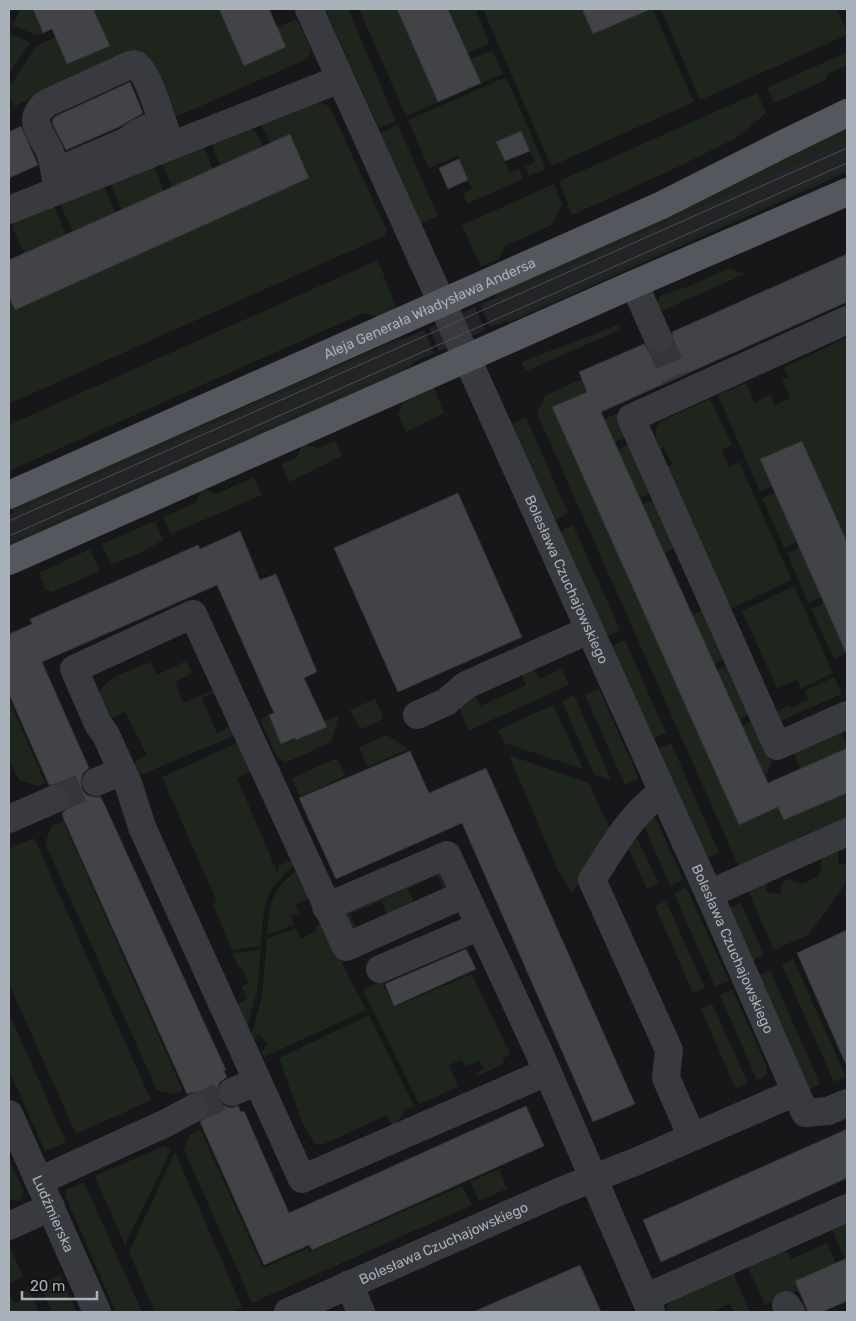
<svg xmlns="http://www.w3.org/2000/svg" width="856" height="1321" viewBox="0 0 856 1321" font-family="Rubik,sans-serif">
<style>
.built{fill:#232426}
.green{fill:#1d251d}
.building{fill:#414346;stroke:#313235}
.lines{fill:none;stroke-linecap:round;stroke-linejoin:round}
.minor-tunnel{stroke:#343639;stroke-width:28;stroke-dasharray:28 14;stroke-linecap:butt}
.minor{stroke:#383a3f;stroke-width:28}
.major{stroke:#54585e;stroke-width:28}
.tram{stroke:#4b4e54;stroke-width:1}
.labels{text-anchor:middle;stroke-width:4;stroke-linejoin:round;paint-order:stroke}
.street-label{font-size:14px;fill:#a9b1ba;stroke:#121214}
</style>
<rect width="100%" height="100%" fill="#171719"/>
<g class="built">
<path d="M847 140V169L506 321 490 327 480 305Z"/>
<path d="M475 307 485 330 439 351 429 328Z"/>
<path d="M424 330 434 353 9 543V515L14 513 13 512Z"/>
</g>
<g class="green">
<path d="M21 9H33L43 33 37 36 13 25Z"/>
<path d="M98 9H219L244 66 286 47 277 27 297 19 311 50 310 55 307 59 171 119 139 49 14 106 9 93V82L12 83 36 46 56 37 68 64 110 46 94 11Z"/>
<path d="M325 9H348L396 121 379 128Z"/>
<path d="M359 9H397L438 102 406 116Z"/>
<path d="M456 9H475L489 41 487 45 468 53 450 11Z"/>
<path d="M483 9H582L593 34 635 16 632 9H653L694 102 551 166Z"/>
<path d="M661 9H837L847 31V35L700 100Z"/>
<path d="M11 34 30 42 9 74V38Z"/>
<path d="M491 51 494 53 503 74 481 83 471 59Z"/>
<path d="M847 52V65L827 74 826 80 774 103 767 88Z"/>
<path d="M506 77 546 169 529 176 525 167 535 162 521 131 496 142 510 173 519 169 523 179 467 204 463 193 472 189 458 156 429 168 408 120Z"/>
<path d="M757 93 766 113 736 138 676 168 572 215 559 181Z"/>
<path d="M316 102 327 105 331 109 387 231 384 236 9 404V299L15 310 309 178 290 135 270 143 262 126 264 121Z"/>
<path d="M398 125 438 216 421 224 380 133Z"/>
<path d="M248 127 254 129 263 146 220 166 212 145 214 140Z"/>
<path d="M847 129V140L495 298V296L498 293 670 217 789 156Z"/>
<path d="M199 147 205 149 213 169 172 187 162 164Z"/>
<path d="M149 166 155 168 164 191 122 210 111 185 114 179Z"/>
<path d="M847 169V172L510 322 506 321Z"/>
<path d="M554 184 562 204 552 225 505 246 499 259 481 267 462 225Z"/>
<path d="M98 186 105 188 115 213 73 232 61 206 63 200Z"/>
<path d="M50 206 55 208 66 235 24 253 12 227 15 221Z"/>
<path d="M378 260 396 308 377 317 364 313 9 471V425Z"/>
<path d="M730 268 745 274 654 314 660 296 692 285Z"/>
<path d="M618 325 620 330 526 371 521 362Z"/>
<path d="M847 337V542L802 441 761 459 772 486 760 492 718 395 746 383 755 403 770 394 775 405 790 398 782 380 788 377 784 368Z"/>
<path d="M400 338 404 339 13 512 12 509Z"/>
<path d="M414 362 409 368 9 546V543Z"/>
<path d="M582 379 739 825 778 807 784 820 847 793V819L739 867 537 413 546 395Z"/>
<path d="M434 388 444 413 406 432 397 413 399 412 403 401Z"/>
<path d="M710 399 732 445 721 450 729 467 739 462 792 580 730 609 666 467 672 464 664 447 659 449C656 438 652 430 661 421Z"/>
<path d="M617 414 627 437 614 442 604 419Z"/>
<path d="M526 417 568 513 555 520 512 424Z"/>
<path d="M335 441 342 456 289 482 281 464 297 457 302 445 305 444 318 448Z"/>
<path d="M629 444 652 493 640 498 618 449Z"/>
<path d="M254 477 262 495 171 534 163 517 196 503 201 490 203 489 216 494Z"/>
<path d="M775 492 797 542 784 548 762 498Z"/>
<path d="M655 499 676 548 665 553 642 504Z"/>
<path d="M155 521 163 540 146 550 111 565 102 544Z"/>
<path d="M573 525 620 630 607 637 560 531Z"/>
<path d="M800 548 822 597 808 603 787 553Z"/>
<path d="M90 549 100 571 52 592 45 589 39 573Z"/>
<path d="M794 586 833 673 801 689 797 680 777 688 742 611Z"/>
<path d="M824 603 846 653 834 659 811 609Z"/>
<path d="M704 610 726 659 714 664 692 615Z"/>
<path d="M625 640 666 733 652 739 611 647Z"/>
<path d="M186 661 192 673 175 682 183 703 218 688 219 690 202 698 217 733 234 725 238 734 138 776 131 764 147 755 125 712 108 720C106 714 101 706 100 698 97 678 136 669 151 662L157 675Z"/>
<path d="M729 665 751 714 739 719 717 670Z"/>
<path d="M532 666 539 679 562 669 569 685 468 731 460 709V706L473 692 480 706 526 685 520 671Z"/>
<path d="M834 677 842 694 780 721 776 712 790 705 791 708 808 700 805 691Z"/>
<path d="M599 689 639 779 625 785 585 695Z"/>
<path d="M574 695 611 780 594 775 562 701Z"/>
<path d="M375 699 383 716 381 720 362 729 358 726 350 710Z"/>
<path d="M9 700 45 783 38 786 19 780 9 759Z"/>
<path d="M553 705 583 769 504 743 498 730Z"/>
<path d="M269 715 282 744 295 739 296 740 327 727 325 721 339 715 331 742 285 763 276 756 260 719Z"/>
<path d="M753 721 772 761 768 772 764 774 742 726Z"/>
<path d="M841 729 847 748 800 769 793 751Z"/>
<path d="M387 735 408 749 367 767 359 747Z"/>
<path d="M241 741 254 770 237 778 278 874V866L295 859 296 864C261 893 265 903 261 946L232 950 213 905 217 902 162 777Z"/>
<path d="M671 743 719 853 706 859 657 749Z"/>
<path d="M509 755 589 783 612 834 572 893 558 871Z"/>
<path d="M337 758 345 776 300 797 292 778Z"/>
<path d="M649 817 654 818 657 821 683 880 670 886 643 823Z"/>
<path d="M63 821 183 1091 175 1094 157 1090 45 843 52 826Z"/>
<path d="M634 832 659 884 647 889 626 844Z"/>
<path d="M34 838 151 1100 76 1134 9 984V849Z"/>
<path d="M838 845V864H847V858V882L808 935 774 950 749 893 752 887 768 880 766 892 780 894 782 882 791 878V881L803 884 819 876 824 852Z"/>
<path d="M299 869 311 898 295 905 299 913 291 916 294 924 267 935C270 901 271 890 299 869Z"/>
<path d="M436 869 453 881 445 891 437 875 408 889 414 904 388 916 381 901 350 914 357 930 353 931 340 909Z"/>
<path d="M686 887 729 981 715 987 674 893Z"/>
<path d="M666 901 705 988 693 993 655 906Z"/>
<path d="M741 903 764 955 751 961 728 908Z"/>
<path d="M322 923 366 1010 264 1057 261 1052 268 1045 259 1034 252 1041 250 1040 262 997 267 939 296 928 301 939 317 931 315 926Z"/>
<path d="M261 950 257 991 245 1036 229 1007 247 999 242 986 248 983 242 968H239L232 953Z"/>
<path d="M793 959 846 1077 834 1082 782 965Z"/>
<path d="M770 970 820 1084 808 1090 757 976Z"/>
<path d="M472 974 510 1054 503 1059V1064L478 1076 476 1073 484 1069 480 1061 465 1066 462 1060 449 1065 458 1087 419 1104 363 990 381 980 394 1007Z"/>
<path d="M732 989 766 1065 767 1075 757 1080 720 995Z"/>
<path d="M712 1004 748 1083 736 1089 701 1009Z"/>
<path d="M9 1013 66 1142 45 1151 9 1070Z"/>
<path d="M369 1015 414 1106 405 1110 393 1128 387 1115 324 1144 319 1145 314 1143 302 1122 279 1058Z"/>
<path d="M200 1129 263 1268 308 1248 310 1252 462 1186 472 1205 252 1303 184 1150 190 1134Z"/>
<path d="M164 1146 171 1150 125 1245 95 1176Z"/>
<path d="M175 1152 242 1307 231 1312H155L129 1252Z"/>
<path d="M9 1158 23 1190 22 1198 17 1201 9 1199Z"/>
<path d="M499 1169 507 1189 479 1201 470 1182Z"/>
<path d="M84 1182 142 1312H116L65 1195 66 1190Z"/>
<path d="M847 1216V1257L844 1258 829 1223Z"/>
<path d="M827 1243 836 1263 795 1281 799 1290 765 1305 747 1265 785 1249 791 1259Z"/>
<path d="M10 1247 23 1277 9 1283V1248Z"/>
<path d="M733 1273 750 1312H734L730 1304 713 1312H667V1307L673 1299Z"/>
<path d="M60 1275 77 1312H52L40 1284Z"/>
<path d="M29 1289 39 1312H9V1298L11 1297 15 1303 22 1300 18 1293Z"/>
</g>
<g class="building">
<path d="M33 9H99L94 11 110 46 67 64 52 29 43 33Z"/>
<path d="M219 9H269L286 47 244 66Z"/>
<path d="M397 9H448L481 83 438 102Z"/>
<path d="M582 9H651L593 34Z"/>
<path d="M130 82 143 113 119 127 66 150 52 123 53 119 56 116Z"/>
<path d="M21 126 38 165 9 178V132Z"/>
<path d="M521 131 530 151 505 161 496 142Z"/>
<path d="M290 134 309 178 15 310 9 297V260Z"/>
<path d="M459 159 468 180 448 189 439 168Z"/>
<path d="M847 254V302L601 412 768 783 847 748V793L784 820 778 807 739 825 552 407 587 392 579 372 644 344 648 350 656 353 665 352 670 348 673 340 672 332Z"/>
<path d="M802 441 847 542V655L760 459Z"/>
<path d="M458 493 522 637 398 692 334 548Z"/>
<path d="M240 531 260 580 276 574 317 672 304 678 327 727 296 740 295 738 281 744 269 715 274 713 217 585 42 662 89 768 83 773 81 780 82 789 87 795 94 797H101L226 1070 224 1071 227 1077 220 1082 217 1090 218 1098 223 1105 230 1108 238 1106 241 1112 244 1111 289 1213 526 1106 544 1146 312 1250 309 1245 264 1265 200 1122 207 1116 210 1109 208 1101 202 1095 195 1092 187 1094 64 820 62 813 67 809 70 801 69 792 65 787 57 784 49 785 9 694V634L32 624 30 619 198 545 200 549Z"/>
<path d="M410 751 429 793 486 768 635 1104 593 1122 462 823 336 879 299 798Z"/>
<path d="M847 930V1067L797 953Z"/>
<path d="M466 949 476 969 394 1006 385 984Z"/>
<path d="M847 1129V1178L661 1262 643 1220Z"/>
<path d="M847 1258V1301L822 1312H808L795 1281Z"/>
<path d="M580 1265 601 1312H473Z"/>
</g>
<g class="lines">
<g class="minor-tunnel">
<path d="M658 338 676 379"/>
<path d="M55 799 96 782"/>
<path d="M194 1108 232 1092"/>
</g>
<g class="minor">
<path id="s1" d="M309 9 709 894 805 1113 828 1111 847 1103"/>
<path d="M57 171 127 141 136 134 162 121"/>
<path d="M59 190C54 178 55 167 51 155 45 136 23 121 47 103L130 65 135 64C150 73 163 128 171 145"/>
<path d="M9 210 340 79"/>
<path d="M634 284 658 338"/>
<path d="M847 320 631 418 777 746 847 715"/>
<path d="M417 715 446 702 466 685 589 630"/>
<path d="M96 782 122 771"/>
<path d="M662 792C630 815 613 847 592 880L669 1050 666 1078 692 1137"/>
<path d="M9 819 55 799"/>
<path d="M465 894 346 947 193 614 74 669 98 724 106 735 129 786 142 827 302 1179 547 1072"/>
<path d="M709 894 847 832"/>
<path d="M326 907 447 855 542 1059 651 1312"/>
<path d="M380 969 480 926"/>
<path d="M232 1092 256 1082"/>
<path id="s2" d="M9 1114 97 1312"/>
<path d="M39 1181 166 1123 194 1108"/>
<path d="M9 1226 51 1207"/>
<path d="M349 1284 361 1312"/>
<path d="M645 1298 847 1208"/>
<path d="M786 1305 791 1312"/>
<path id="s3" d="M288 1312 561 1191 635 1162 796 1092"/>
</g>
<g class="major">
<path id="s4" d="M9 495 662 205 783 144 847 113"/>
<path d="M9 561 625 288 847 192"/>
</g>
<g class="tram">
<path d="M9 521 847 148"/>
<path d="M9 536 847 163"/>
</g>
</g>
<g class="labels">
<g class="street-label">
<text dy="5" stroke="none"><textPath href="#s4" startOffset="460">Aleja Generała Władysława Andersa</textPath></text>
<text dy="5" stroke="none"><textPath href="#s1" startOffset="626">Bolesława Czuchajowskiego</textPath></text>
<text dy="5" stroke="none"><textPath href="#s1" startOffset="1031">Bolesława Czuchajowskiego</textPath></text>
<text dy="5" stroke="none"><textPath href="#s2" startOffset="109">Ludźmierska</textPath></text>
<text dy="5" stroke="none"><textPath href="#s3" startOffset="170">Bolesława Czuchajowskiego</textPath></text>
</g>
</g>
<rect width="856" height="1321" fill="none" stroke="#a9b1ba" stroke-width="20"/>
<path d="M22 1291v8h75v-8" fill="none" stroke="#a9b1ba" stroke-width="2.5"/>
<text x="30" y="1291" font-size="15" fill="#a9b1ba" stroke="#121214" stroke-width="4" paint-order="stroke">20 m</text>
</svg>
